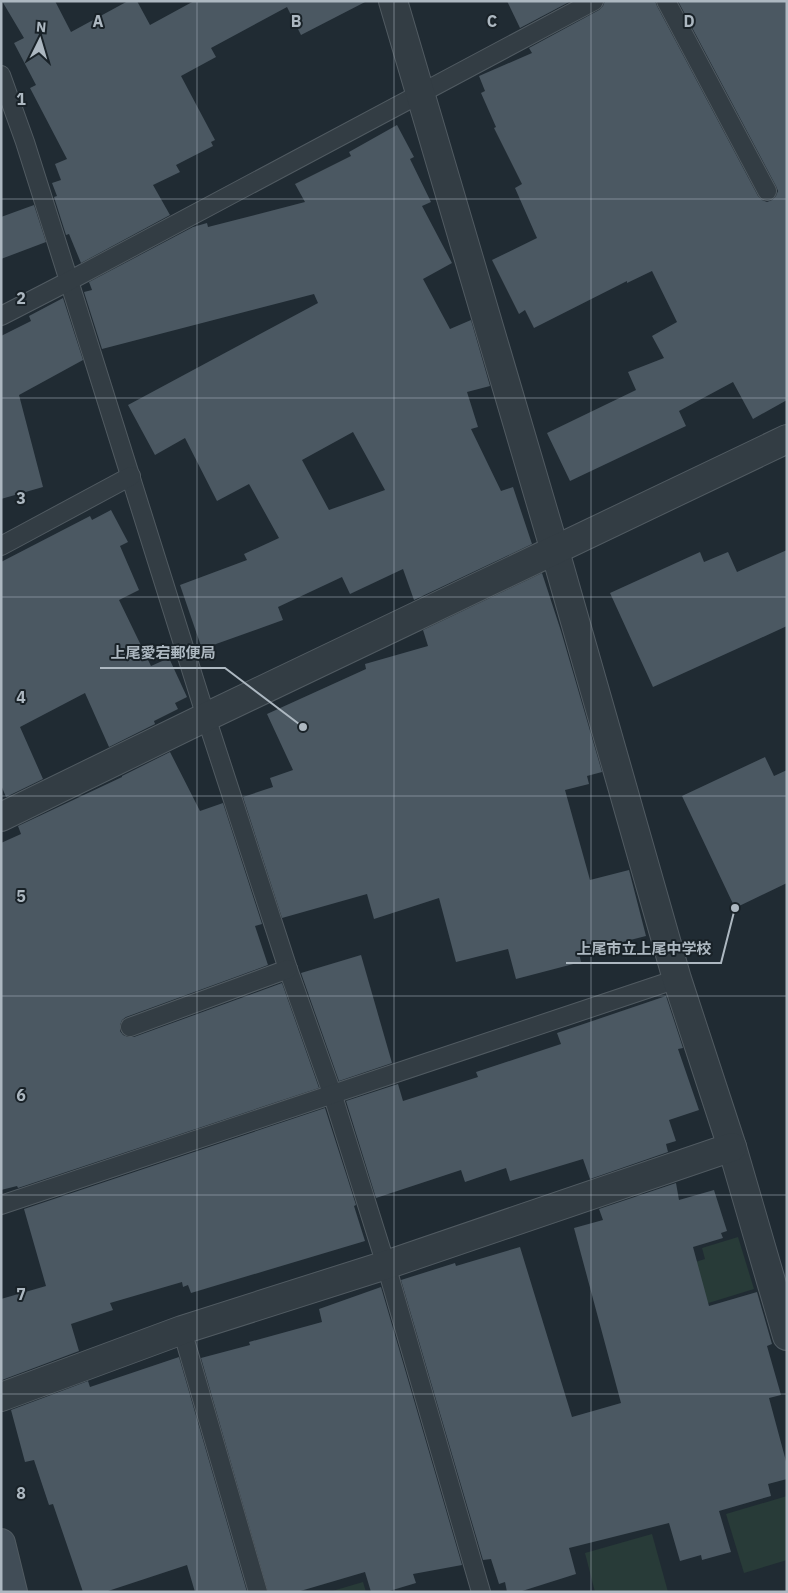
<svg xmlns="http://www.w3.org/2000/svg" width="788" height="1593" viewBox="0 0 788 1593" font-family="'IBM Plex Sans','Noto Sans JP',sans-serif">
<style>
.green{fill:#283b38}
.building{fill:#4b5862;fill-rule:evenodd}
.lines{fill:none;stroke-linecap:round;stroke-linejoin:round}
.service-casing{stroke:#515b62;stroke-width:20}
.minor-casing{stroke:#515b62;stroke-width:30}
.secondary-casing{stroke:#515b62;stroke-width:30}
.service{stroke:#333d44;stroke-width:18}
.minor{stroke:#333d44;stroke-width:28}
.secondary{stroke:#414d57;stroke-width:28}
.grid{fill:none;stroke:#adb8c1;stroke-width:1;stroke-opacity:0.55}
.grid-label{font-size:16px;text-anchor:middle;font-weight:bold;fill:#adb8c1;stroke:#192228;stroke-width:4;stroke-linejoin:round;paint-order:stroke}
.leader{fill:none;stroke:#adb8c1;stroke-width:2}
.callout-dot{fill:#adb8c1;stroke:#192228;stroke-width:2}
.callout-label{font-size:15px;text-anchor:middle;font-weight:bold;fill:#adb8c1;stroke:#192228;stroke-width:4;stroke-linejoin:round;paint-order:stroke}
</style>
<rect width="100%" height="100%" fill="#202b33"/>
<g class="green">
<path d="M738 1237 754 1289 666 1316 673 1269 705 1259 702 1248Z"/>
<path d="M787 1496V1560L744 1573 726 1514Z"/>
<path d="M652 1534 668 1592H595L585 1553Z"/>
<path d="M363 1582 366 1592H329Z"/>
</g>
<g class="building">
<path d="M2 1H55L71 32 128 1H137L150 25 194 1H367L301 35 287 7 211 48 216 57 181 76 215 140 211 142 213 146 176 165 180 172 153 185 170 215 81 263 69 234 66 235 54 197 57 196 52 183 61 180 55 164 67 159 30 88 36 85 14 43 24 38Z"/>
<path d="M507 1H571L520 28Z"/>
<path d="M605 1H655L657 6 758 196 762 200 767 202 772 200 776 196 778 191 776 186 678 1H787V400L753 419 733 382 679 411 686 426 570 481 547 433 636 390 628 372 664 358 652 336 677 322 652 271 627 283V281L534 328 525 310 519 314 492 260 537 238 515 188 522 184 494 128 496 127 481 93 485 91 479 76 532 53 529 48 599 10 603 6Z"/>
<path d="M397 125 414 157 410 159 431 202 422 206 452 263 423 279 450 329 471 320 490 386 467 392 478 427 471 429 501 491 513 487 532 544 414 600 403 569 350 594 342 577 278 607 283 620 202 649 180 585 247 560 244 554 279 538 249 484 217 501 185 438 155 455 128 405 318 303 314 294 102 349 84 292 92 290 89 282 193 227 207 223 208 227 305 202 295 184 351 156 349 152ZM353 432 385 490 329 510 302 460Z"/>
<path d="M34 205 46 242 1 259V217Z"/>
<path d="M63 298 83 360 19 395 43 487 1 499V336L31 321 29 316Z"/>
<path d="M111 510 128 542 120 546 139 590 119 600 151 666 169 658 187 697 175 703 178 709 154 721 155 724 109 747 85 693 20 727 43 779 6 797 1 785V562L90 516 92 520Z"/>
<path d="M787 550V626L653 687 610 593 700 552 704 562 728 552 737 572Z"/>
<path d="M542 573 561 631 602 772 587 776 589 784 565 790 590 880 629 870 646 936 579 953 581 962 516 979 508 949 456 962 439 898 374 919 367 894 282 918 243 797 273 787 270 778 293 770 267 714 366 669 365 664 428 646 423 630Z"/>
<path d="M170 752 200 811 223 803 262 924 255 926 268 965 126 1017 122 1020 120 1025V1031L123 1035 128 1037H134L282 983 319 1088 18 1188 17 1186 1 1190V843L21 834 18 826 122 777V776Z"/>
<path d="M765 757 774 776 787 770V883L735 908 682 796Z"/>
<path d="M361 955 392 1063 339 1081 301 973Z"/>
<path d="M666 996 683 1048 678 1049 699 1110 669 1120 676 1141 666 1144 668 1152 590 1179 583 1159 510 1181 506 1168 465 1182 461 1170 376 1198 346 1101 398 1084 403 1101 478 1077 476 1072 561 1044 557 1033Z"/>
<path d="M325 1108 356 1205 354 1206 365 1241 191 1293 188 1285 183 1287 182 1282 110 1303 113 1310 71 1324 79 1351 2 1380 1 1299 46 1286 24 1209Z"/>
<path d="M676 1183 679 1200 714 1190 727 1231 721 1233 723 1238 693 1247 709 1306 757 1292 772 1344 767 1346 781 1395 769 1398 787 1465V1479L768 1484 771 1496 719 1511 731 1552 702 1560 701 1555 680 1561 669 1523 569 1548 576 1574 519 1592H507L505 1582 499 1584 491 1559 483 1560 401 1280 455 1263 456 1266 520 1247 572 1417 621 1403 574 1228 603 1220 599 1209Z"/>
<path d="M381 1287 462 1565 413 1574 416 1583 386 1592H371L365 1572 297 1592H268L201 1358 250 1345 249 1342 322 1322 319 1309Z"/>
<path d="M179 1357 247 1592H195L187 1565 105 1592H83L53 1504 49 1505 34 1460 25 1462 11 1410 88 1381 90 1387Z"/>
</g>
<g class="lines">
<defs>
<g id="service">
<path d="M666 1 767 191"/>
<path d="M1 75 25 142 69 281 206 717 288 969 332 1093 386 1265 481 1592"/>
<path d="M1 316 69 281 594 1"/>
<path d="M1 546 131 476"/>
<path d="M130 1027 288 969"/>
<path d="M1 1205 677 979"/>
<path d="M182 1330 258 1592"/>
</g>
<g id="minor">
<path d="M393 1 555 551 677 979 732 1147 787 1336"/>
<path d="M1 817 206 717 787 439"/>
<path d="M1 1397 182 1330 386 1265 732 1147"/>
</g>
<path id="secondary" d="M1 1543 13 1592"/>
</defs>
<use href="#service" class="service-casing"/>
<use href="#minor" class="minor-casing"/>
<use href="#secondary" class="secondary-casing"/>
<use href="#service" class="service"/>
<use href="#minor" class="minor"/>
<use href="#secondary" class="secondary"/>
</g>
<path class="grid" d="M197 1V1592M394 1V1592M591 1V1592M1 199H787M1 398H787M1 597H787M1 796H787M1 996H787M1 1195H787M1 1394H787"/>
<g class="grid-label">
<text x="98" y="27">A</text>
<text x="296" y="27">B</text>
<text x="492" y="27">C</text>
<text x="689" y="27">D</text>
<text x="21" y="105">1</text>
<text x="21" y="304">2</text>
<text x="21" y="504">3</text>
<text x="21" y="703">4</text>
<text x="21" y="902">5</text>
<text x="21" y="1101">6</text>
<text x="21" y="1300">7</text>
<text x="21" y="1499">8</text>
</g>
<path class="leader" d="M303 727L225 668H100M735 908L721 963H566"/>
<g class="callout-dot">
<circle cx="303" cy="727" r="5"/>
<circle cx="735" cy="908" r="5"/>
</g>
<g class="callout-label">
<text x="163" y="658">上尾愛宕郵便局</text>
<text x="644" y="954">上尾市立上尾中学校</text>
</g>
<rect width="788" height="1593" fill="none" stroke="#adb8c1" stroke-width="5"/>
<g transform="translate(40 40) rotate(5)" stroke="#192228" stroke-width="4" paint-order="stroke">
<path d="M0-4L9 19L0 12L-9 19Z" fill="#adb8c1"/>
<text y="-8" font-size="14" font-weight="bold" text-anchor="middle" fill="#adb8c1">N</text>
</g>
</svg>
